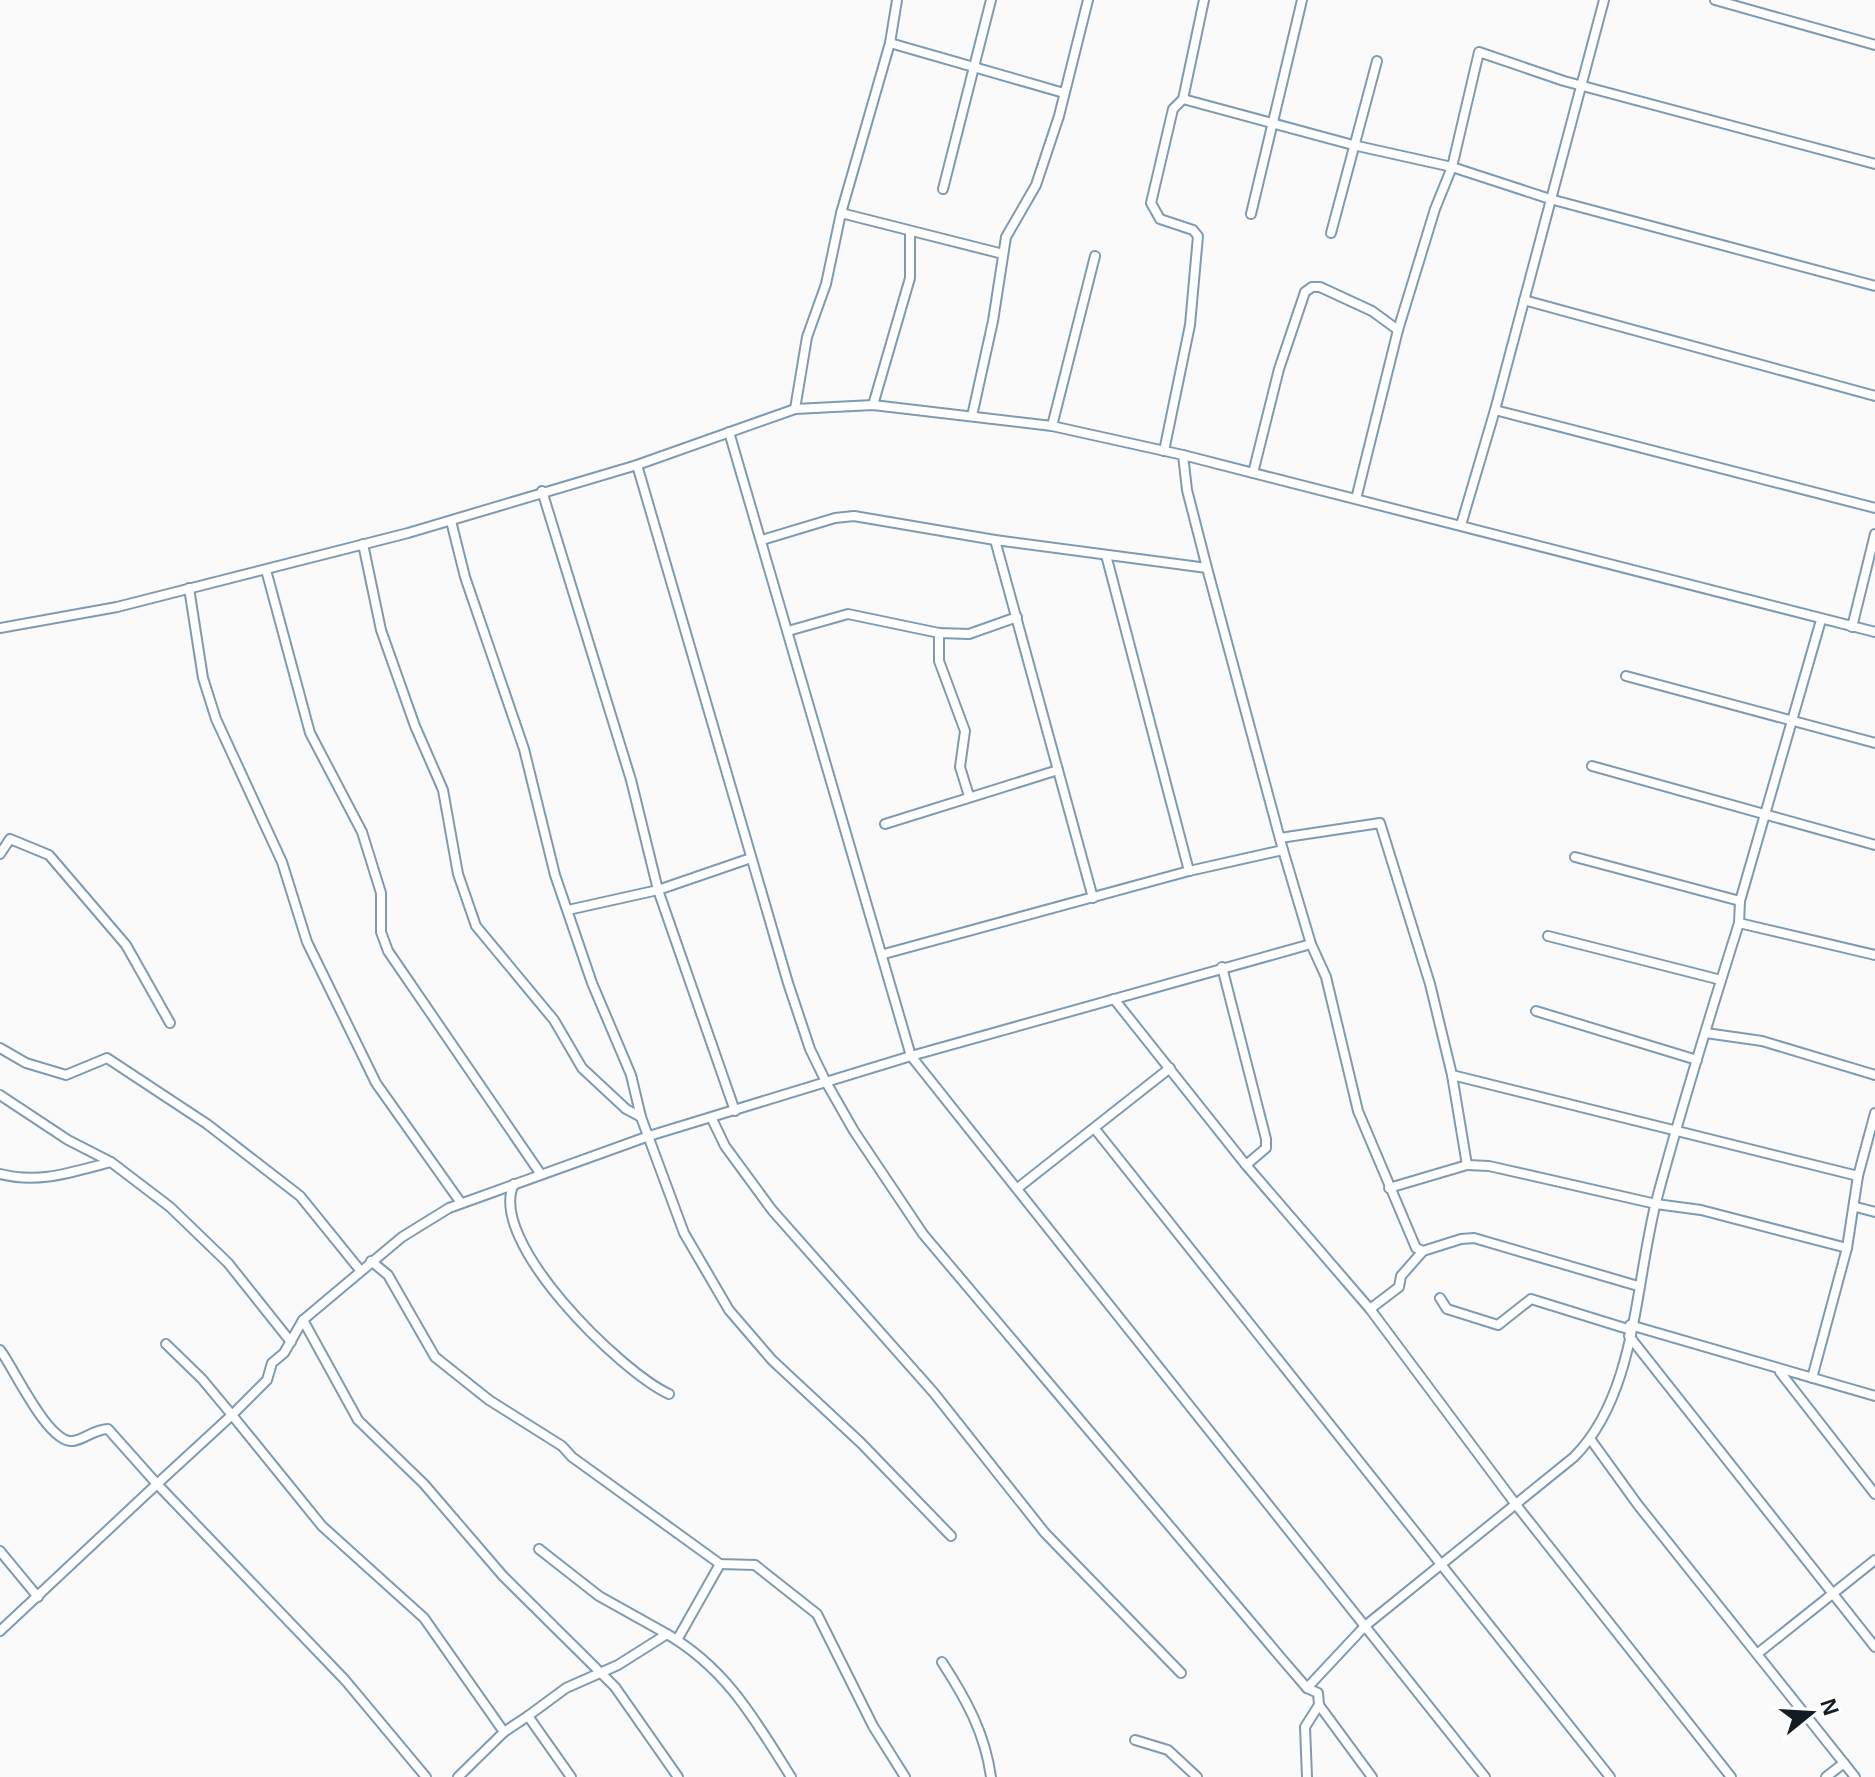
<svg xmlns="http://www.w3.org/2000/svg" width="1875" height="1777" viewBox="0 0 1875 1777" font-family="Arial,sans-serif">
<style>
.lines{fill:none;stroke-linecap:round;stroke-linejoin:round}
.street-casing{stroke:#7f9bb1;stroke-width:12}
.street{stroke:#fff;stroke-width:8}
</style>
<rect width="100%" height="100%" fill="#fafafa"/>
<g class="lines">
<defs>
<g id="street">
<path d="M1715 0 1875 45"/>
<path d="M890 43 1064 93"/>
<path d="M1183 99 1353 145 1452 167 1550 199 1875 286"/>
<path d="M943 189 991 0"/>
<path d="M841 213 1003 254"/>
<path d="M1251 214 1302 0"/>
<path d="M1331 233 1377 61"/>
<path d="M1524 300 1875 396"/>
<path d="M873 405 910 278V232"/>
<path d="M795 409 807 337 826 284 841 213 890 43 897 0"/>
<path d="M1495 410 1875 508"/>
<path d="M972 416 993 321 1006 237 1036 185 1059 116 1088 0"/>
<path d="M1052 426 1095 256"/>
<path d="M729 432 911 1056 1485 1777"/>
<path d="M1164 451 1190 325 1198 236 1193 230 1160 219 1151 203 1173 109 1183 99 1204 0"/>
<path d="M1183 455 1187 490 1207 568 1283 850 1311 944 1326 977 1358 1111 1416 1248 1423 1251 1461 1239 1474 1238 1638 1286"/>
<path d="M637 465 788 983 810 1049 826 1082 854 1131 923 1234 1282 1659 1307 1688 1318 1693 1319 1705 1305 1727 1307 1777"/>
<path d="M1253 473 1279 369 1305 292 1312 287H1320L1372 311 1398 330"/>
<path d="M542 491 631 780 658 890 735 1111"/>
<path d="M1356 499 1398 330 1435 209 1452 167 1479 52 1564 81 1875 164"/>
<path d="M451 521 465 577 524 749 555 875 592 983 631 1075 641 1117 684 1233 729 1310 772 1360 861 1443 951 1536"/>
<path d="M1461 525 1495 410 1604 0"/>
<path d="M762 540 835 518 854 516 995 540 1207 568"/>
<path d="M995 540 1093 898"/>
<path d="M363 544 381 630 415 726 443 790 458 874 476 926 554 1020 582 1068 626 1109 641 1117"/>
<path d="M1106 555 1189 871"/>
<path d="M266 570 310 733 362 832 381 893V932L388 951 540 1173"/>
<path d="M189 588 203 678 216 719 282 862 307 942 376 1083 461 1203"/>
<path d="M1852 627 1875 534"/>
<path d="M0 628 117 607 408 533 637 465 795 409 873 405 1052 426 1183 455 1875 632"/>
<path d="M788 631 848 614 939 633 969 634 1017 617"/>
<path d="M939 633V661L965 731 960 767 969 796"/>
<path d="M1626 676 1875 743"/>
<path d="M1592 766 1875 845"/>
<path d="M885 824 1058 770"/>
<path d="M1280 838 1380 823 1430 984 1452 1075 1467 1165 1489 1166 1656 1204 1701 1210 1847 1248"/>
<path d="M0 854 10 839 49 855 126 945 170 1023"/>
<path d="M1575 857 1740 901"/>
<path d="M568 910 658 890 751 858"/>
<path d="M1739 923 1875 955"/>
<path d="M1548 936 1721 980"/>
<path d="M884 954 1189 871 1283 850"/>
<path d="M1222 967 1266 1139V1148L1246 1165"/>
<path d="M1114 999 1246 1165 1370 1309 1517 1506 1731 1777"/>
<path d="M1536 1011 1697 1060"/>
<path d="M1706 1033 1762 1041 1875 1075"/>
<path d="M0 1048 26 1063 66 1075 107 1058 207 1124 300 1196 360 1270"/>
<path d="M1452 1075 1858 1176"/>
<path d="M0 1095 68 1140 111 1162"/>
<path d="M712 1119 725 1146 772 1210 934 1393 1045 1533 1181 1673"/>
<path d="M1095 1129 1610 1777"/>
<path d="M0 1174C40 1184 72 1172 111 1162L170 1207 228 1263 291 1342"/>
<path d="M514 1184C486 1241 621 1372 669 1394"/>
<path d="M1019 1187 1170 1068"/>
<path d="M1389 1188 1467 1165"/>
<path d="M1856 1207 1875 1212"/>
<path d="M371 1261 388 1275 435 1357 489 1400 562 1446 572 1457 720 1564 755 1565 817 1614 873 1726 905 1777"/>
<path d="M1440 1298 1447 1309 1498 1325 1531 1299 1631 1330"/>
<path d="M1370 1309 1399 1287 1401 1276 1423 1251"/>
<path d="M303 1320 358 1420 424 1484 503 1576 615 1687 678 1777"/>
<path d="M1630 1325 1875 1396"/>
<path d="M1629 1336 1875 1647"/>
<path d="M166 1344 202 1379 232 1415 267 1380 272 1363 284 1353 303 1320 402 1237 449 1208 649 1136 911 1056 1311 944"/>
<path d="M0 1350C14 1368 48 1444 73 1441 85 1439 95 1429 108 1429L157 1484 232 1415 322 1526 424 1618 504 1732"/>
<path d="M1780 1372 1875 1494"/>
<path d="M1812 1378 1847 1248 1858 1176 1875 1113"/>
<path d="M1591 1440 1638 1505 1855 1777"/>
<path d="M539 1549 599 1596 667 1634"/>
<path d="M0 1551 38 1597"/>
<path d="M0 1631 157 1484 345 1680 426 1777"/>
<path d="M677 1640 720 1564"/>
<path d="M1757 1654 1875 1560"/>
<path d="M942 1662C966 1699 985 1733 991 1777"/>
<path d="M1307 1688 1365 1626 1574 1457C1636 1395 1635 1285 1656 1202 1681 1108 1710 1015 1739 923L1740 901 1821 620"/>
<path d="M1319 1705 1372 1777"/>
<path d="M528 1716 566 1688 618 1665 667 1634C727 1669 755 1720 791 1777"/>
<path d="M1135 1740 1168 1750 1197 1777"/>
<path d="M458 1777 504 1732 528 1716 571 1777"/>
<path d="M1826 1777 1844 1763"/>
</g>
</defs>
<use href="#street" class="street-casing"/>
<use href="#street" class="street"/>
</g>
<g transform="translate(1811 1713) rotate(72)" stroke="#ffffff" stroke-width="6" paint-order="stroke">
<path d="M0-6L14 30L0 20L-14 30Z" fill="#111c24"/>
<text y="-12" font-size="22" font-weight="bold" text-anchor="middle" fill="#111c24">N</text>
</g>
</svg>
